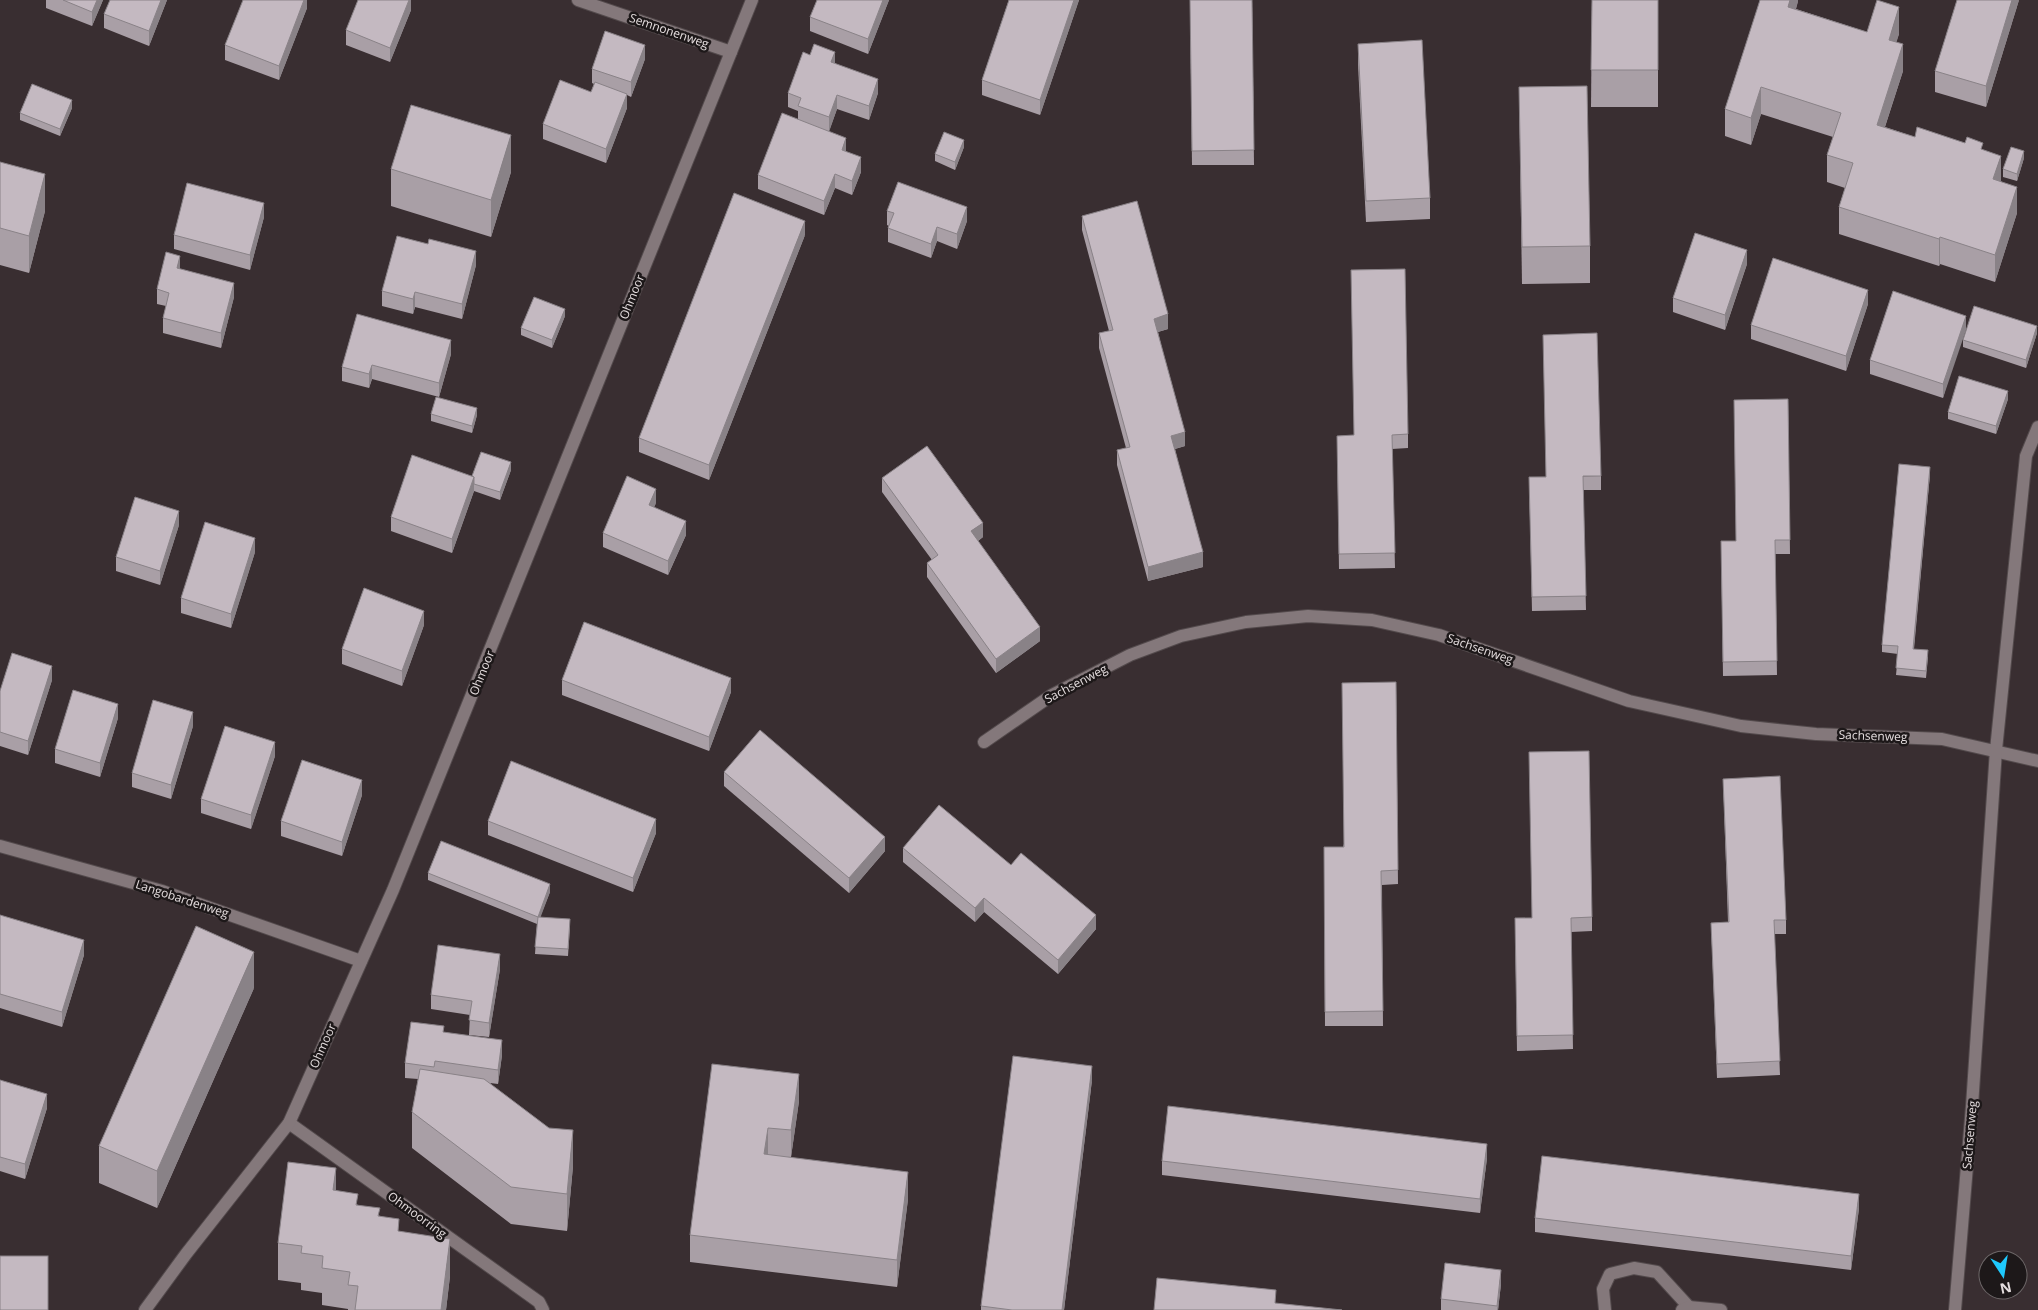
<svg xmlns="http://www.w3.org/2000/svg" width="2038" height="1310" viewBox="0 0 2038 1310" font-family="'Open Sans',sans-serif">
<style>
.lines{fill:none;stroke-linecap:round;stroke-linejoin:round}
.minor-casing{stroke:#534a4c;stroke-width:14}
.minor{stroke:#84787b;stroke-width:12}
.wall{fill:#a99fa6}
.shaded-wall{fill:#898287}
.building{fill:#c4b9c1;stroke:#898287}
.labels{text-anchor:middle;stroke-width:5;stroke-linejoin:round;paint-order:stroke}
.street-label{font-size:12px;fill:#e5dedf;stroke:#1d1819}
</style>
<rect width="100%" height="100%" fill="#392e31"/>
<g class="lines">
<defs>
<g id="minor">
<path d="M578 0 731 52"/>
<path d="M984 742 1052 695 1130 655 1181 636 1246 622 1308 616 1372 620 1439 635 1629 701 1741 726 1816 734 1942 739 2038 761"/>
<path d="M0 846 162 891 361 961"/>
<path d="M289 1123 539 1302 543 1310"/>
<path d="M145 1310 186 1254 289 1123 393 890 752 0"/>
<path d="M1605 1310 1603 1289 1610 1274 1634 1268 1657 1272 1689 1307"/>
<path d="M1682 1310 1689 1307 1721 1310"/>
<path d="M1955 1310 1972 1106 1996 750 2026 456 2038 427"/>
</g>
</defs>
<use href="#minor" class="minor-casing"/>
<use href="#minor" class="minor"/>
</g>
<g class="wall">
<path d="M46 0H103L92 26 46 8Z"/>
<path d="M167 0 149 46 104 28V14Z"/>
<path d="M307 0V8L279 80 225 60V45Z"/>
<path d="M411 0V10L390 62 346 45V30Z"/>
<path d="M889 0 868 54 810 31V17Z"/>
<path d="M1009 0H1079L1040 115 982 95V80Z"/>
<path d="M1190 0H1252L1254 165H1192Z"/>
<path d="M1592 0H1658V107H1591Z"/>
<path d="M1798 0 1796 9 1867 32 1899 34 1896 42 1903 71 1885 127 1915 137 1983 150 2001 181 2017 213 1995 282 1940 264 1939 266 1839 234V207L1845 188 1827 182V155L1833 137 1761 114 1751 145 1725 136V109Z"/>
<path d="M2019 0 1986 107 1935 92V71Z"/>
<path d="M1358 44 1430 198V219L1366 222 1358 65Z"/>
<path d="M645 59 631 97 627 95V108L606 163 543 139V124L591 92 594 84 592 83V69Z"/>
<path d="M835 63 878 93 869 120 837 109 829 131 846 152 861 172 852 195 835 188 824 215 758 189V175L798 119V111L788 107V93Z"/>
<path d="M1519 87 1590 246V283L1522 284Z"/>
<path d="M72 108 60 136 20 120V113Z"/>
<path d="M964 147 955 170 935 161V154Z"/>
<path d="M2024 158 2017 181 2003 177V169Z"/>
<path d="M0 162 45 211 29 273 0 265Z"/>
<path d="M391 169 511 172 491 237 391 206Z"/>
<path d="M887 211 967 221 957 249 937 241 931 258 888 242V228L889 226 887 225Z"/>
<path d="M1082 216 1168 329 1158 332 1185 446 1175 449 1203 567 1148 581 1117 465V450L1126 448 1099 348V333L1109 331 1082 230Z"/>
<path d="M264 217 250 270 174 249V235Z"/>
<path d="M805 235 709 480 639 452V438Z"/>
<path d="M1747 264 1725 330 1673 312V298Z"/>
<path d="M476 265 462 319 415 307 413 314 382 306V291Z"/>
<path d="M180 269 234 297 221 348 163 333V318L166 306 157 304V289Z"/>
<path d="M1868 304 1846 371 1751 339V325Z"/>
<path d="M565 316 552 348 521 335V328Z"/>
<path d="M1966 316 1943 398 1870 374V360Z"/>
<path d="M2037 333 2026 368 1963 347V340Z"/>
<path d="M451 354 439 397 372 379 369 388 342 381V367Z"/>
<path d="M1788 399 1790 554H1775L1777 675 1723 676 1721 541H1736Z"/>
<path d="M2008 399 1996 434 1948 419V412Z"/>
<path d="M431 414 477 415 472 433 431 421Z"/>
<path d="M1408 434V448L1392 449 1395 568 1339 569 1337 436Z"/>
<path d="M511 470 500 500 474 491 452 553 391 531V517L472 476Z"/>
<path d="M1930 474 1914 649 1928 657 1926 678 1896 675 1898 654 1882 652V645Z"/>
<path d="M1601 476V490H1583L1586 610 1532 611 1529 477Z"/>
<path d="M882 478 983 537 978 541 1040 641 996 673 927 577V563L932 560 882 492Z"/>
<path d="M656 503 654 507 686 535 668 575 603 547V533Z"/>
<path d="M179 525 160 585 116 571V557Z"/>
<path d="M255 552 231 628 181 613V598Z"/>
<path d="M424 625 402 686 342 664V649Z"/>
<path d="M52 680 28 755 0 746V691Z"/>
<path d="M562 680 731 692 709 751 562 695Z"/>
<path d="M1396 682 1398 884 1382 885 1383 1026H1325L1324 847H1343Z"/>
<path d="M118 718 100 777 55 763V749Z"/>
<path d="M193 726 171 799 132 787V773Z"/>
<path d="M275 756 251 829 201 813V799Z"/>
<path d="M724 772 885 851 849 893 724 786Z"/>
<path d="M1723 779 1786 920V934H1774L1780 1075 1717 1078 1711 923 1728 922Z"/>
<path d="M362 795 342 856 281 836V821Z"/>
<path d="M488 821 656 833 633 892 488 835Z"/>
<path d="M903 848 1011 865 1096 929 1058 974 984 912 975 922 903 862Z"/>
<path d="M428 873 550 892 540 917 570 926 568 956 535 954 537 924 428 880Z"/>
<path d="M0 915 84 955 62 1027 0 1008Z"/>
<path d="M1592 917V931L1571 932 1573 1049 1517 1051 1515 918Z"/>
<path d="M500 969 489 1037 469 1035 470 1015 431 1009V995Z"/>
<path d="M254 988 157 1208 99 1183V1146Z"/>
<path d="M444 1032 502 1055 498 1084 490 1083 573 1166 567 1231 511 1224 412 1148V1112L418 1079 405 1078V1063Z"/>
<path d="M799 1074V1101L791 1157 908 1199 897 1287 690 1262V1235Z"/>
<path d="M0 1080 47 1108 25 1179 0 1171Z"/>
<path d="M1092 1080 1064 1310H981V1306Z"/>
<path d="M1487 1158 1480 1213 1162 1175V1161Z"/>
<path d="M336 1191 358 1205 380 1216 399 1232 450 1276 446 1310H348V1309L322 1305V1293L301 1290V1283L278 1280V1243Z"/>
<path d="M1859 1208 1851 1270 1535 1232V1218Z"/>
<path d="M1501 1284 1498 1310H1441V1299Z"/>
</g>
<g class="shaded-wall">
<path d="M97 0H103L92 26V12Z"/>
<path d="M161 0H167L149 46V31Z"/>
<path d="M304 0H307V8L279 80V66Z"/>
<path d="M409 0H411V10L390 62V48Z"/>
<path d="M883 0H889L868 54V39Z"/>
<path d="M1074 0H1079L1040 115V100Z"/>
<path d="M1790 0H1798V2L1788 33V7Z"/>
<path d="M2012 0H2019L1986 107V86Z"/>
<path d="M1899 7V34L1889 67V40Z"/>
<path d="M1903 44V71L1877 151V125Z"/>
<path d="M645 45V59L631 97V82Z"/>
<path d="M835 52V66L831 62Z"/>
<path d="M878 79V93L869 120V106Z"/>
<path d="M1761 87V114L1751 145V118Z"/>
<path d="M627 94V108L606 163V149Z"/>
<path d="M837 95V109L829 132V117Z"/>
<path d="M72 100V108L60 136V129Z"/>
<path d="M511 135V172L491 237V200Z"/>
<path d="M846 138V152L842 150Z"/>
<path d="M964 140V147L955 170V162Z"/>
<path d="M2024 151V158L2017 181V174Z"/>
<path d="M2001 156V183L1993 179Z"/>
<path d="M861 157V172L852 195V181Z"/>
<path d="M45 174V211L29 273V236Z"/>
<path d="M835 174V188L824 215V201Z"/>
<path d="M2017 187V213L1995 282V255Z"/>
<path d="M264 203V217L250 270V255Z"/>
<path d="M967 207V221L957 249V234Z"/>
<path d="M805 221V235L709 480V465Z"/>
<path d="M937 227V241L931 258V244Z"/>
<path d="M1940 237V264L1939 266V239Z"/>
<path d="M1747 250V264L1725 330V315Z"/>
<path d="M476 251V265L462 319V304Z"/>
<path d="M180 256V270L177 268Z"/>
<path d="M234 283V297L221 348V333Z"/>
<path d="M1868 290V304L1846 371V356Z"/>
<path d="M415 292V307L413 314V299Z"/>
<path d="M565 309V316L552 348V340Z"/>
<path d="M1168 314V329L1154 333V319Z"/>
<path d="M1966 316V330L1943 398V384Z"/>
<path d="M2037 326V333L2026 368V360Z"/>
<path d="M451 340V354L439 397V383Z"/>
<path d="M372 365V379L369 388V374Z"/>
<path d="M2008 391V399L1996 434V426Z"/>
<path d="M477 408V415L472 433V426Z"/>
<path d="M1185 432V446L1171 450V436Z"/>
<path d="M511 462V470L500 500V492Z"/>
<path d="M1930 467V474L1913 656V649Z"/>
<path d="M474 477V491L452 553V539Z"/>
<path d="M656 489V503L649 519V505Z"/>
<path d="M179 511V525L160 585V571Z"/>
<path d="M686 521V535L668 575V561Z"/>
<path d="M983 523V537L971 546V531Z"/>
<path d="M255 538V552L231 628V614Z"/>
<path d="M1203 552V567L1148 581V567Z"/>
<path d="M424 611V625L402 686V671Z"/>
<path d="M1040 627V641L996 673V659Z"/>
<path d="M52 666V680L28 755V741Z"/>
<path d="M731 678V692L709 751V737Z"/>
<path d="M118 704V718L100 777V763Z"/>
<path d="M193 712V726L171 799V785Z"/>
<path d="M275 742V756L251 829V815Z"/>
<path d="M362 780V795L342 856V842Z"/>
<path d="M656 819V833L633 892V878Z"/>
<path d="M885 837V851L849 893V878Z"/>
<path d="M550 884V892L538 924V917Z"/>
<path d="M984 898V912L975 922V908Z"/>
<path d="M1096 915V929L1058 974V960Z"/>
<path d="M84 940V955L62 1027V1012Z"/>
<path d="M254 952V988L157 1208V1171Z"/>
<path d="M500 954V969L489 1037V1023Z"/>
<path d="M502 1040V1055L498 1084V1070Z"/>
<path d="M1092 1066V1080L1064 1310H1062Z"/>
<path d="M799 1074V1101L791 1157V1130Z"/>
<path d="M47 1094V1108L25 1179V1164Z"/>
<path d="M768 1128V1155L764 1154Z"/>
<path d="M573 1130V1166L567 1231V1194Z"/>
<path d="M1487 1144V1158L1480 1213V1199Z"/>
<path d="M336 1168V1205L333 1190Z"/>
<path d="M908 1172V1199L897 1287V1260Z"/>
<path d="M1859 1194V1208L1851 1270V1256Z"/>
<path d="M450 1239V1276L446 1310H441Z"/>
<path d="M1501 1270V1284L1498 1310H1497Z"/>
</g>
<g class="building">
<path d="M63 0H97L92 12Z"/>
<path d="M110 0H161L149 31 104 14Z"/>
<path d="M243 0H304L279 66 225 45Z"/>
<path d="M358 0H409L390 48 346 30Z"/>
<path d="M817 0H883L868 39 810 17Z"/>
<path d="M1009 0H1074L1040 100 982 80Z"/>
<path d="M1190 0H1252L1254 150 1192 151Z"/>
<path d="M1592 0H1658V70H1591Z"/>
<path d="M1760 0H1790L1788 7 1867 32 1877 0 1899 7 1889 40 1903 44 1877 125 1915 137 1917 127 1965 143 1967 137 1983 143 1981 149 2001 156 1993 179 2017 187 1995 255 1940 237 1939 239 1839 207 1853 163 1827 155 1841 113 1761 87 1751 118 1725 109Z"/>
<path d="M1957 0H2012L1986 86 1935 71Z"/>
<path d="M605 31 645 45 631 82 592 69Z"/>
<path d="M1422 40 1430 198 1366 201 1358 44Z"/>
<path d="M814 44 835 52 831 62 878 79 869 106 837 95 829 117 798 106 801 98 788 93 803 52 810 55Z"/>
<path d="M560 80 591 92 595 82 627 94 606 149 543 124Z"/>
<path d="M32 84 72 100 60 129 20 113Z"/>
<path d="M1587 86 1590 246 1522 247 1519 87Z"/>
<path d="M411 105 511 135 491 200 391 169Z"/>
<path d="M782 113 846 138 842 150 861 157 852 181 835 174 824 201 758 175Z"/>
<path d="M944 132 964 140 955 162 935 154Z"/>
<path d="M2011 147 2024 151 2017 174 2003 169Z"/>
<path d="M0 162 45 174 29 236 0 228Z"/>
<path d="M898 182 967 207 957 234 937 227 931 244 888 228 894 213 887 211Z"/>
<path d="M187 183 264 203 250 255 174 235Z"/>
<path d="M734 193 805 221 709 465 639 438Z"/>
<path d="M1137 201 1168 314 1154 319 1185 432 1171 436 1203 552 1148 567 1117 450 1130 447 1099 333 1113 330 1082 216Z"/>
<path d="M1695 233 1747 250 1725 315 1673 298Z"/>
<path d="M397 236 428 244 429 239 476 251 462 304 415 292 413 299 382 291Z"/>
<path d="M166 252 180 256 177 268 234 283 221 333 163 318 169 293 157 289Z"/>
<path d="M1773 258 1868 290 1846 356 1751 325Z"/>
<path d="M1405 269 1408 434 1392 435 1395 553 1339 554 1337 436 1354 435 1351 270Z"/>
<path d="M1893 291 1966 316 1943 384 1870 360Z"/>
<path d="M534 297 565 309 552 340 521 328Z"/>
<path d="M1974 306 2037 326 2026 360 1963 340Z"/>
<path d="M357 314 451 340 439 383 372 365 369 374 342 367Z"/>
<path d="M1597 333 1601 476H1583L1586 596 1532 597 1529 477H1546L1543 335Z"/>
<path d="M1959 376 2008 391 1996 426 1948 412Z"/>
<path d="M436 397 477 408 472 426 431 414Z"/>
<path d="M1788 399 1790 540H1775L1777 661 1723 662 1721 541H1736L1734 400Z"/>
<path d="M927 446 983 523 971 531 1040 627 996 659 927 563 938 555 882 478Z"/>
<path d="M481 452 511 462 500 492 474 484V477L472 476Z"/>
<path d="M412 455 474 477 452 539 391 517Z"/>
<path d="M1899 464 1930 467 1913 649 1928 650 1926 671 1896 668 1898 646 1882 645Z"/>
<path d="M627 476 656 489 649 505 686 521 668 561 603 533Z"/>
<path d="M135 497 179 511 160 571 116 557Z"/>
<path d="M205 522 255 538 231 614 181 598Z"/>
<path d="M364 588 424 611 402 671 342 649Z"/>
<path d="M584 622 731 678 709 737 562 680Z"/>
<path d="M12 653 52 666 28 741 0 732V691Z"/>
<path d="M1396 682 1398 870 1381 871 1383 1011 1325 1012 1324 847H1344L1342 683Z"/>
<path d="M73 690 118 704 100 763 55 749Z"/>
<path d="M153 700 193 712 171 785 132 773Z"/>
<path d="M225 726 275 742 251 815 201 799Z"/>
<path d="M760 730 885 837 849 878 724 772Z"/>
<path d="M1589 751 1592 917 1571 918 1573 1035 1517 1036 1515 918H1532L1529 752Z"/>
<path d="M302 760 362 780 342 842 281 821Z"/>
<path d="M511 761 656 819 633 878 488 821Z"/>
<path d="M1780 776 1786 920H1774L1780 1061 1717 1064 1711 923 1729 922 1723 779Z"/>
<path d="M939 805 1011 865 1021 853 1096 915 1058 960 984 898 975 908 903 848Z"/>
<path d="M441 841 550 884 538 917 428 873Z"/>
<path d="M0 915 84 940 62 1012 0 994Z"/>
<path d="M538 917 570 919 568 949 535 947Z"/>
<path d="M196 926 254 952 157 1171 99 1146Z"/>
<path d="M438 945 500 954 489 1023 469 1020 472 1001 431 995Z"/>
<path d="M411 1022 444 1026 443 1032 502 1040 498 1070 435 1061 434 1067 405 1063Z"/>
<path d="M1013 1056 1092 1066 1062 1310H1012L981 1306Z"/>
<path d="M712 1064 799 1074 791 1130 768 1128 764 1154 908 1172 897 1260 690 1235Z"/>
<path d="M420 1069 484 1079 549 1128 573 1130 567 1194 511 1187 412 1112Z"/>
<path d="M0 1080 47 1094 25 1164 0 1157Z"/>
<path d="M1168 1106 1487 1144 1480 1199 1162 1161Z"/>
<path d="M1542 1156 1859 1194 1851 1256 1535 1218Z"/>
<path d="M288 1162 336 1168 333 1190 358 1194 356 1205 380 1208 378 1216 399 1219 398 1231 450 1239 441 1310H355L358 1286 348 1285 350 1272 322 1268 323 1256 301 1253 302 1246 278 1243Z"/>
<rect x="0" y="1256" width="48" height="54"/>
<path d="M1445 1263 1501 1270 1497 1306 1441 1299Z"/>
<path d="M1157 1278 1276 1290 1275 1303 1342 1310H1154Z"/>
</g>
<g class="labels">
<g class="street-label">
<text transform="translate(669 31) rotate(19)" y="4">Semnonenweg</text>
<text transform="translate(632 297) rotate(-68)" y="4">Ohmoor</text>
<text transform="translate(1480 649) rotate(19)" y="4">Sachsenweg</text>
<text transform="translate(482 673) rotate(-68)" y="4">Ohmoor</text>
<text transform="translate(1076 684) rotate(-28)" y="4">Sachsenweg</text>
<text transform="translate(1873 736) rotate(2)" y="4">Sachsenweg</text>
<text transform="translate(182 899) rotate(18)" y="4">Langobardenweg</text>
<text transform="translate(323 1046) rotate(-66)" y="4">Ohmoor</text>
<text transform="translate(1970 1135) rotate(-85)" y="4">Sachsenweg</text>
<text transform="translate(417 1215) rotate(36)" y="4">Ohmoorring</text>
</g>
</g>
<g transform="translate(2003 1275) rotate(168)"><circle r="24" fill="#1d1819" stroke="#6d6768"/>
<path d="M0-4L9 19L0 12L-9 19Z" fill="#1fc9fd"/>
<text y="-8" font-size="14" font-weight="bold" text-anchor="middle" fill="#e5dedf">N</text>
</g>
</svg>
